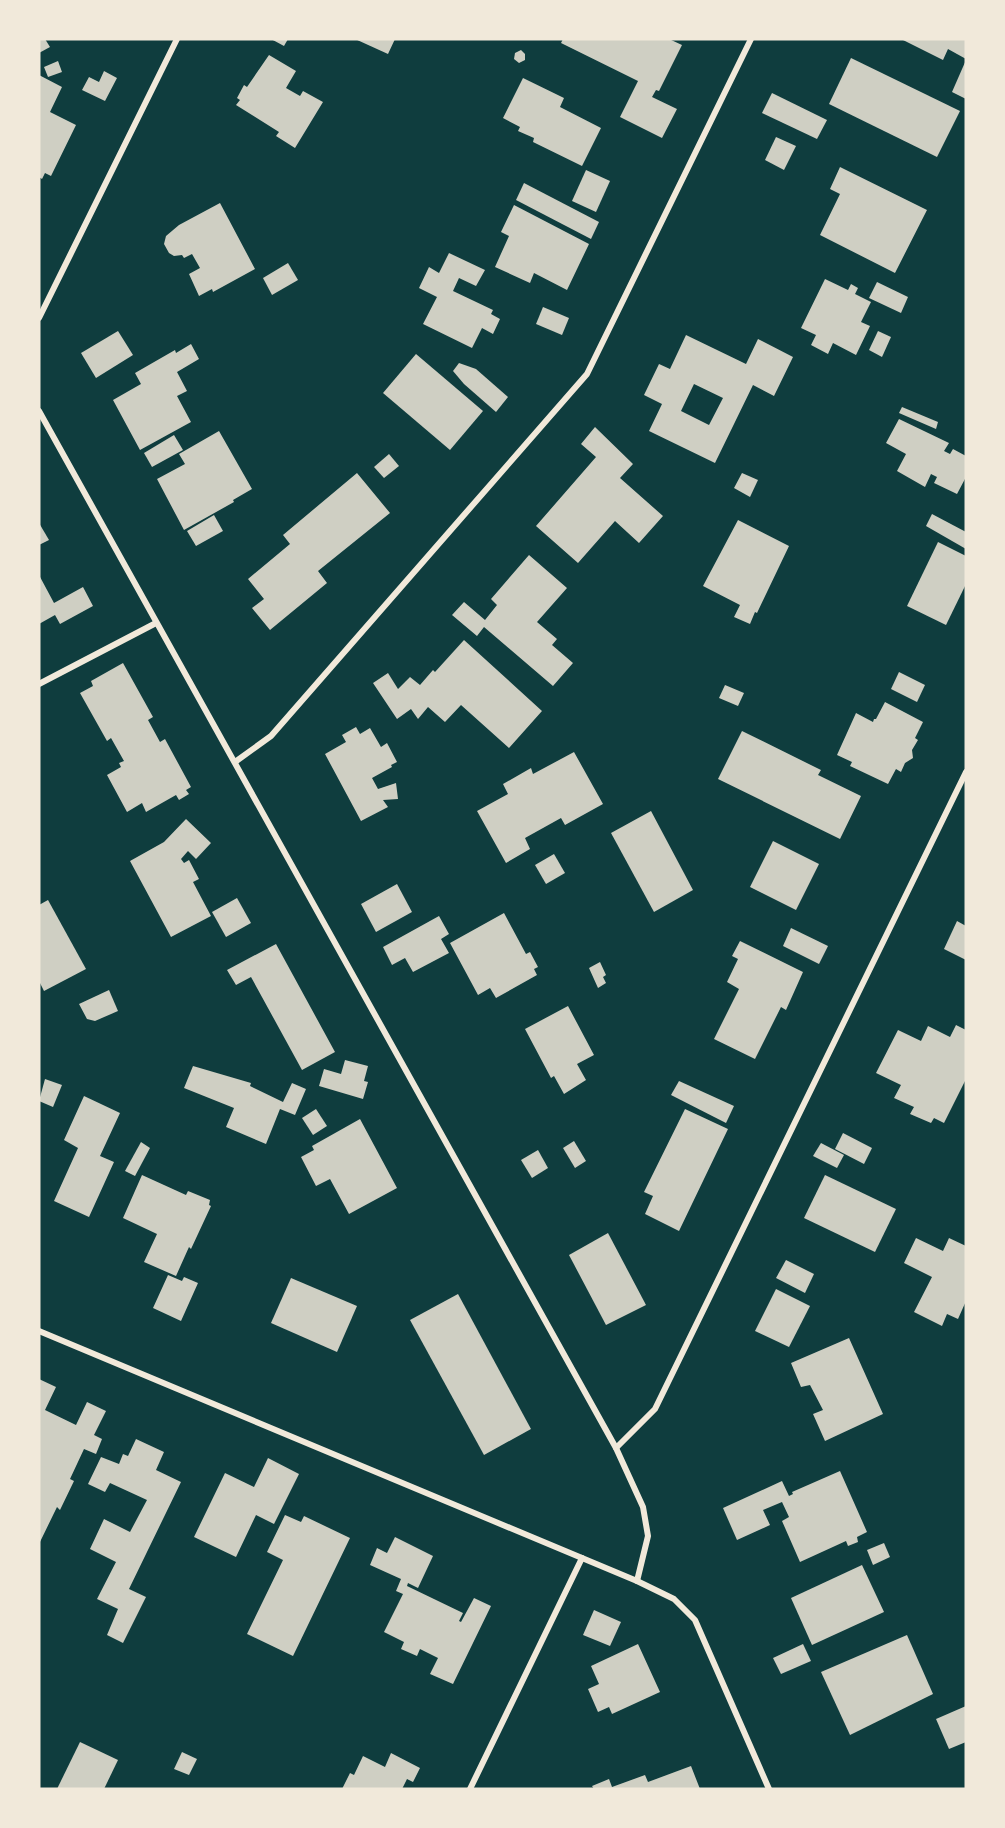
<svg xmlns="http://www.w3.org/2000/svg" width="1005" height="1828" viewBox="0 0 1005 1828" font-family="'Archivo Narrow',sans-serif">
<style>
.building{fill:#cfcfc3;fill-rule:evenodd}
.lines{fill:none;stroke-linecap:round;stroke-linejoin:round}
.minor{stroke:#f1e9da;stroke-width:6}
</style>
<rect width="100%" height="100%" fill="#0f3d3e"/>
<g class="building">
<path d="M39 39H45L50 47 39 53Z"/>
<path d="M271 39H288L284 46Z"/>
<path d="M355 39H395L388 54Z"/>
<path d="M563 39H669L682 45 659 91 656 90 652 97 677 109 662 138 620 117 638 81 561 43Z"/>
<path d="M901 39H966V59L948 49 943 60Z"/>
<path d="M521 50 525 54V60L519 63 514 59 515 53Z"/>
<path d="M269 55 296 71 286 88 300 96 303 91 323 102 295 148 276 136 279 132 236 105 240 100 237 98 244 85 247 87Z"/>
<path d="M851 58 960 111 937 157 829 104Z"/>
<path d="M966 60V99L952 92Z"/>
<path d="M58 61 62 72 48 77 44 67Z"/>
<path d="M104 71 117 78 105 101 82 90 89 77 99 82Z"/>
<path d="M39 75 62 87 50 112 76 125 51 176 45 173 42 179 39 177Z"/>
<path d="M523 78 564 98 560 107 601 128 582 166 533 142 534 138 518 131 520 127 503 118Z"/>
<path d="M772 93 827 120 817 139 762 113Z"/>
<path d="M776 137 796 146 784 170 765 160Z"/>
<path d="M840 167 927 210 895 273 820 235 840 194 830 189Z"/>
<path d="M586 170 610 181 596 212 572 201Z"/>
<path d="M524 183 599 222 591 239 516 200Z"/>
<path d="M220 203 255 269 213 292 212 289 199 296 189 274 200 268 192 254 184 258 182 255 174 256 169 253 164 244 166 236 179 225Z"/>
<path d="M514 205 589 244 567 290 534 273 530 283 495 267 509 236 501 232Z"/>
<path d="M449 253 485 270 476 286 459 278 453 291 493 310 491 314 500 319 493 334 482 328 472 348 423 324 437 297 419 288 429 267 439 273Z"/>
<path d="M288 263 298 280 272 295 263 278Z"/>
<path d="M825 279 848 290 851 284 858 288 855 294 871 302 861 322 870 326 856 355 833 343 828 354 811 345 816 335 801 328Z"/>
<path d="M877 282 908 297 901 313 869 298Z"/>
<path d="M543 307 569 318 562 335 536 324Z"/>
<path d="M118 331 133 355 96 378 81 353Z"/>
<path d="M878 331 891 337 882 357 869 350Z"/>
<path d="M686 335 746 364 758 339 793 357 774 396 753 385 715 463 649 431 662 404 644 395 659 364 670 369ZM694 384 723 398 709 425 681 411Z"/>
<path d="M191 344 199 359 177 372 187 391 177 396 191 422 140 450 113 400 141 384 135 373 175 350 176 353Z"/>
<path d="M416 354 483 411 450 450 383 393Z"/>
<path d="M459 363 476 369 508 397 496 412 464 384 453 371Z"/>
<path d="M902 407 938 422 936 429 899 413Z"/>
<path d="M899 419 949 443 944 451 950 454 953 449 966 456V477L957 494 934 483 937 477 931 474 925 487 897 471 906 454 886 443Z"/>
<path d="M595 427 633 464 620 478 663 516 639 543 615 521 578 563 536 526 596 457 581 444Z"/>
<path d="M219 431 252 489 233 500 234 502 184 530 157 479 185 464 179 454Z"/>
<path d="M174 435 183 450 152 467 144 453Z"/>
<path d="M389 454 399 466 384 478 374 467Z"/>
<path d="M357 473 390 513 318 571 327 583 270 630 252 608 264 599 248 579 290 544 283 535Z"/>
<path d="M742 473 758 480 750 497 734 488Z"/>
<path d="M932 514 966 532V549L926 526Z"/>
<path d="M214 515 223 531 196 546 187 531Z"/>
<path d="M738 520 789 546 757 613 755 612 750 624 734 617 740 605 703 586Z"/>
<path d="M39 523 49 540 39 545Z"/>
<path d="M938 542 966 556V584L946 625 907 606Z"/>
<path d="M529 555 567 588 537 622 557 639 552 645 573 663 553 686 484 627 477 636 452 615 464 602 485 620 497 605 491 599Z"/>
<path d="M39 575 54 603 83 587 93 606 60 624 55 615 39 624Z"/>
<path d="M464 640 542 711 509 748 461 705 445 722 428 707 418 719 411 709 397 719 373 683 388 673 398 689 410 677 420 685 433 670 435 672Z"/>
<path d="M123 663 153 717 148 720 160 742 165 739 191 787 186 790 189 794 179 800 176 795 146 812 142 803 127 812 107 775 121 767 119 763 124 761 111 738 107 741 80 693 93 686 91 681Z"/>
<path d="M899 672 925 685 917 702 891 689Z"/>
<path d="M725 685 744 693 738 706 719 698Z"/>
<path d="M885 702 923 722 915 738 918 740 912 750 913 758 905 763 901 772 896 769 888 784 850 766 852 762 837 755 856 713 873 722 874 719H876Z"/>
<path d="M356 727 360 734 370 728 381 747 387 743 397 762 391 765 392 767 372 778 378 789 396 783 398 799 383 800 388 807 361 821 325 754 346 742 342 735Z"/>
<path d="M742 731 821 770 818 775 861 796 840 839 718 779Z"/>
<path d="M574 752 603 804 565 825 561 818 525 838 530 849 506 863 477 811 508 794 503 784 531 768 533 774Z"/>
<path d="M651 811 693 890 654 912 611 833Z"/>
<path d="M186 819 211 843 196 859 188 851 181 859 184 863 189 860 199 879 193 882 211 916 171 937 130 861 164 842Z"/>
<path d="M773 841 819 864 796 910 750 887Z"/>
<path d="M554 854 565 873 546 884 535 865Z"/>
<path d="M397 884 412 912 376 932 361 904Z"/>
<path d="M237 898 251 923 226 937 212 912Z"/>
<path d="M48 900 86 969 44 991 39 981V905Z"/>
<path d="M504 913 526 954 530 952 538 967 534 969 537 975 496 998 490 988 478 995 450 943Z"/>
<path d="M439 916 449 934 441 939 449 953 413 972 405 958 392 965 383 947Z"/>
<path d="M957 921 966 926V960L944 949Z"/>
<path d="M791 928 828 946 819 964 783 946Z"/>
<path d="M740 941 803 972 786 1010 781 1007 755 1059 714 1039 739 989 727 982 738 959 732 956Z"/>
<path d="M276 944 335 1052 302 1070 251 977 236 985 227 970Z"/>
<path d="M600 962 606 975 603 977 606 983 598 988 589 968Z"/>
<path d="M109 990 118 1011 95 1021 87 1019 79 1004Z"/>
<path d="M568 1006 594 1055 577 1064 586 1080 564 1094 554 1076 551 1078 525 1029Z"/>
<path d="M956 1025 966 1030V1079L944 1123 934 1118 931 1123 910 1114 914 1107 894 1098 901 1085 876 1073 898 1030 921 1041 928 1026 950 1037Z"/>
<path d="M345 1060 368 1066 364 1081 368 1082 363 1099 319 1086 324 1069 341 1074Z"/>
<path d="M193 1066 251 1083 250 1086 283 1102 292 1083 306 1089 295 1115 280 1109 266 1144 226 1127 234 1108 184 1088Z"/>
<path d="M45 1079 62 1085 53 1107 39 1101Z"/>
<path d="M679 1081 734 1106 726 1123 671 1095Z"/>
<path d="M84 1096 120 1113 100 1156 114 1162 89 1217 54 1201 78 1148 64 1140Z"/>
<path d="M316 1109 327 1126 313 1135 302 1118Z"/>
<path d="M685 1109 728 1129 679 1231 645 1214 653 1196 644 1192Z"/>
<path d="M360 1119 397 1188 349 1214 330 1179 316 1186 301 1157 314 1150 312 1146Z"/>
<path d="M843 1133 872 1148 864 1164 835 1149Z"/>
<path d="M574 1141 586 1161 575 1168 563 1148Z"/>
<path d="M141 1142 150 1148 135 1176 125 1171Z"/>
<path d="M821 1143 844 1155 837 1168 813 1156Z"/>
<path d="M538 1150 548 1168 532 1178 521 1160Z"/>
<path d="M142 1175 186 1195 188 1191 210 1200 209 1205 211 1206 191 1249 189 1247 176 1276 144 1262 157 1234 123 1218Z"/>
<path d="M825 1175 896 1209 875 1252 804 1218Z"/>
<path d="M608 1233 646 1305 606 1325 569 1255Z"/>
<path d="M916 1238 943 1251 949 1238 966 1246V1301L958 1319 947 1314 942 1326 914 1312 932 1277 904 1263Z"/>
<path d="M786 1260 814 1274 805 1293 776 1278Z"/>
<path d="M168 1275 182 1281 184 1277 198 1283 181 1321 153 1308Z"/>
<path d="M291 1278 357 1306 337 1352 271 1323Z"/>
<path d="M776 1289 810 1306 789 1347 755 1331Z"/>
<path d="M458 1294 531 1429 484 1455 410 1320Z"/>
<path d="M849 1338 883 1414 825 1441 813 1414 823 1410 810 1385 801 1387 791 1363Z"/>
<path d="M39 1379 56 1387 45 1410 76 1425 87 1402 106 1411 94 1435 102 1439 96 1454 84 1449 70 1479 74 1481 60 1510 57 1507 39 1544Z"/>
<path d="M136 1439 164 1452 156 1470 181 1482 129 1589 146 1597 123 1643 107 1635 118 1609 97 1599 116 1562 90 1549 104 1519 130 1532 147 1500 110 1483 105 1492 88 1484 101 1457 119 1464 123 1454 128 1456Z"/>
<path d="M268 1458 299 1474 274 1524 256 1515 236 1557 194 1537 225 1473 254 1487Z"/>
<path d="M840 1471 867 1532 857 1537 858 1542 848 1546 846 1541 800 1562 782 1521 789 1517 782 1502 763 1510 770 1525 737 1540 723 1508 782 1481 789 1496 793 1494 792 1492Z"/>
<path d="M285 1515 301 1522 304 1516 350 1538 293 1656 247 1634 283 1560 267 1552Z"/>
<path d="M395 1537 433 1556 418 1588 408 1583 407 1586 463 1613 459 1621 461 1622 474 1598 491 1606 453 1684 430 1674 438 1658 420 1649 417 1656 401 1649 404 1642 384 1632 403 1594 396 1591 401 1579 370 1565 377 1548 387 1553Z"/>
<path d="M884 1543 890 1557 873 1565 867 1550Z"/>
<path d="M862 1565 884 1612 812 1645 791 1598Z"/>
<path d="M594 1610 621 1622 610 1646 583 1635Z"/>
<path d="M907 1635 933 1694 850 1735 821 1672Z"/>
<path d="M638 1644 660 1692 612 1714 609 1707 598 1712 588 1689 599 1684 591 1666Z"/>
<path d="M803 1644 811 1661 781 1674 773 1658Z"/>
<path d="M966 1706V1742L949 1749 936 1719Z"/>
<path d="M80 1742 118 1760 104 1789H57Z"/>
<path d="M182 1752 197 1759 189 1775 174 1769Z"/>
<path d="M391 1753 420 1768 413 1782 407 1779 402 1789H342L350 1773 354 1775 363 1756 385 1767Z"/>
<path d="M691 1766 700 1789H594L592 1786 609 1779 612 1787 645 1775 648 1782Z"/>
</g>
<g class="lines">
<g class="minor">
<path d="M39 318 177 39"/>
<path d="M39 411 616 1448 643 1507 648 1536 637 1581"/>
<path d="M39 684 156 623"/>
<path d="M235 762 271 736 587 374 751 39"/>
<path d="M39 1331 637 1581 674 1599 695 1620 769 1789"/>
<path d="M616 1448 655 1409 966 772"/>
<path d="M470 1789 582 1558"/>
</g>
</g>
<rect width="1005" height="1828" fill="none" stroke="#f1e9da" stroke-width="81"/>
</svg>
